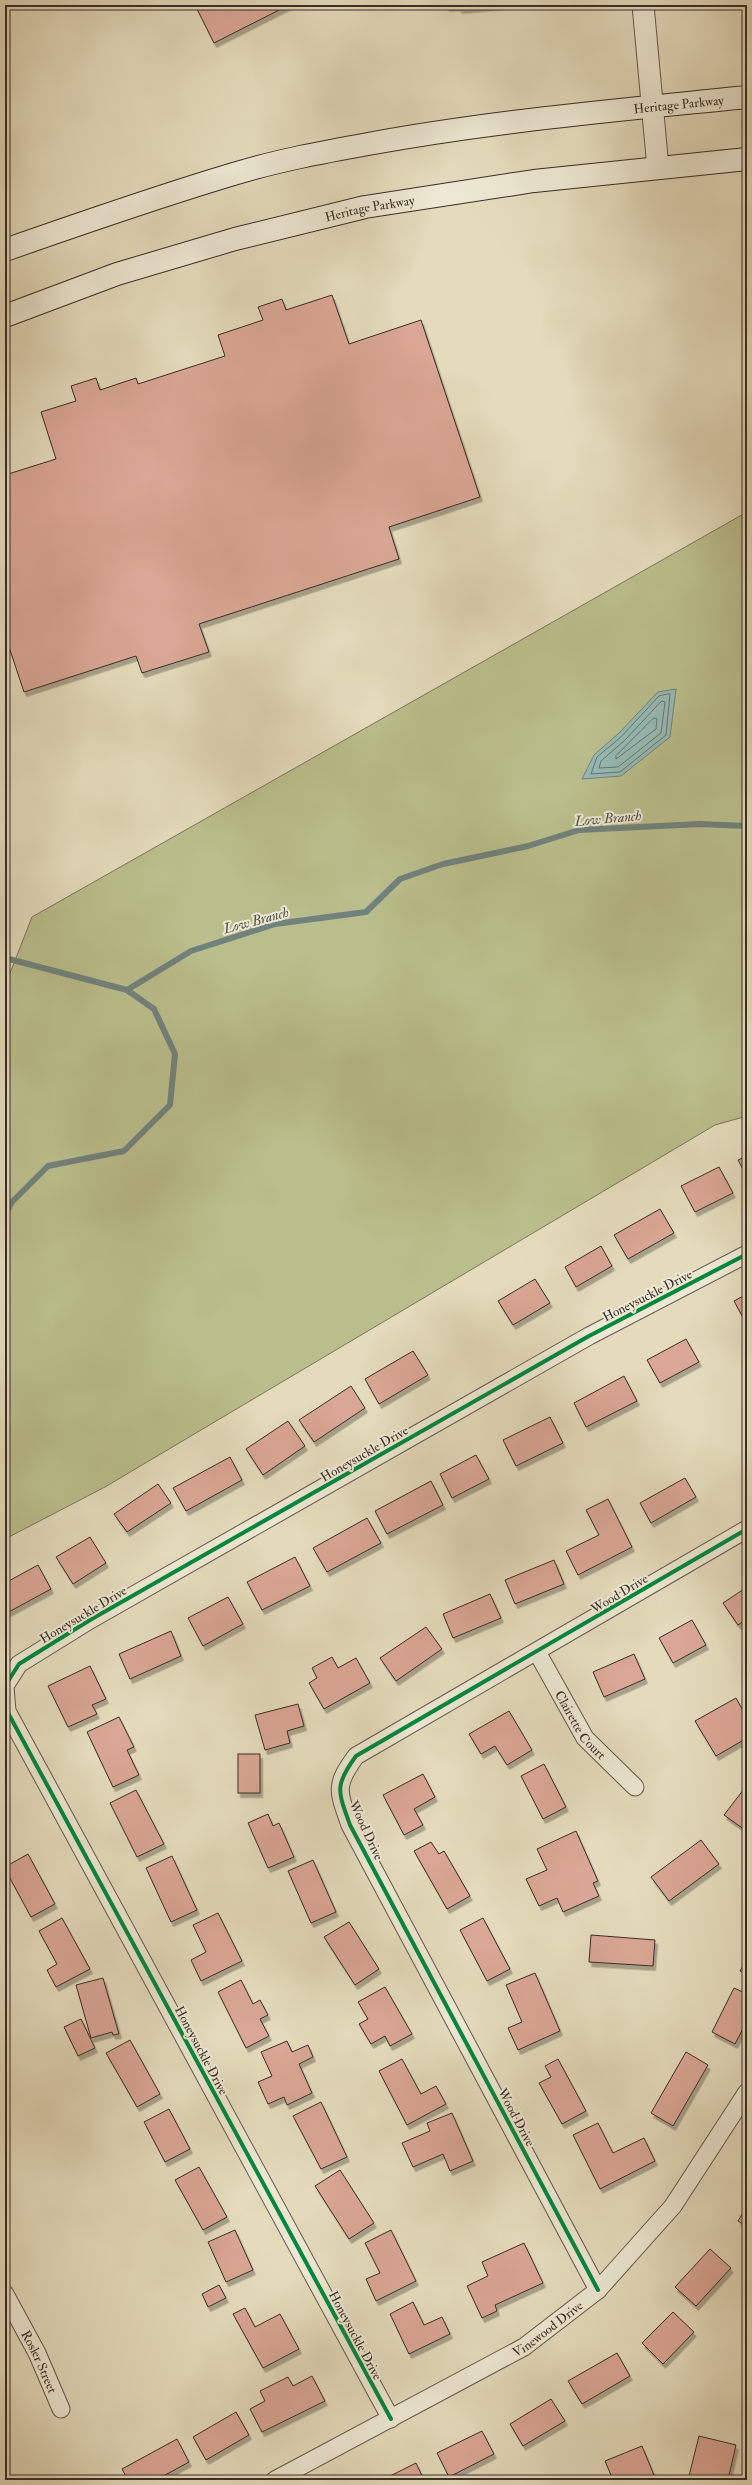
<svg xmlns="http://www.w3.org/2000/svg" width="752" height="2485" viewBox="0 0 752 2485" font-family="'IM FELL Double Pica',serif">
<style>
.green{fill:#babe8c;stroke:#7a765a}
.water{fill:#96bab5;stroke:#71827d}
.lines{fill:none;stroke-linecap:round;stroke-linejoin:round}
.shore{stroke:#68746e;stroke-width:1}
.stream{stroke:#71827d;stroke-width:6}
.building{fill:#daa695;stroke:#3a2d28;filter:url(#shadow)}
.minor-casing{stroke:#64584d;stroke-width:19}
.tertiary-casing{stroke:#64584d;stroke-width:23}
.secondary-casing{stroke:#3a2d28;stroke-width:24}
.minor{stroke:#ede8d3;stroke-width:17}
.tertiary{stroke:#ede8d3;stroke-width:21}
.secondary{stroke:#ede8d3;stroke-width:22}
.cycleway-casing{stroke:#ede8d3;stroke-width:6}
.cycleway{stroke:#00873e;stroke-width:4}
.labels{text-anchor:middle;stroke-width:4;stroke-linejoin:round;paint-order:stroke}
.street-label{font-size:13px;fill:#3a2d28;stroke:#ede8d3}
.water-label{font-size:14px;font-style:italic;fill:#51504b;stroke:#ede8d3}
</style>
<defs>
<filter id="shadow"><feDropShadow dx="2.5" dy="4.5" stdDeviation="0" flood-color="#0004"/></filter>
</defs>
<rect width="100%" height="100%" fill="#e4dbbc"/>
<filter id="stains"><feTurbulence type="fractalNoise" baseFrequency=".005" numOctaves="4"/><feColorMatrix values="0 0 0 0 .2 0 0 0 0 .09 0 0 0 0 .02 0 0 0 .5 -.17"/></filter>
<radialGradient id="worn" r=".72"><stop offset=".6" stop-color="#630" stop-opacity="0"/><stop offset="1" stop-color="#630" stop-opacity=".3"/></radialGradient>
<path class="green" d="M747 512V1116L715 1125 105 1487 5 1539V986L32 917Z"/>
<path class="water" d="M676 689 670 737 621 776 582 779 594 755 618 734 658 692Z"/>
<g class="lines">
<g class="shore">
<path d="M670 694 666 735 620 772 591 774 597 757 621 737 659 696Z"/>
<path d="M662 701 665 702 661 733 618 767 599 768 601 761 625 740Z"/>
<path d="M654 718 657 719 656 729 616 759V756Z"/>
</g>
<g class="stream">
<path d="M5 958 127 990"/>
<path d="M5 1214 12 1202 48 1166 124 1151 170 1105 175 1054 154 1009 127 990 191 951 275 924 366 912 400 879 443 864 528 846 579 830 700 824 747 826"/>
</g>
</g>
<g class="building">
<path d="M195 5H289L214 43Z"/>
<path d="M447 5H502L459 9V6L447 7Z"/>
<path d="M332 295 349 344 421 320 480 497 389 527 399 559 199 624 209 652 142 673 136 656 24 692 5 635V475L56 459 41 412 76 401 71 386 96 378 100 390 136 378 138 384 225 356 218 335 263 320 258 307 282 299 286 310Z"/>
<path d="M747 1156V1177L738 1160Z"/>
<path d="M719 1167 733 1193 695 1212 681 1186Z"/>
<path d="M660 1209 674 1233 628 1259 614 1235Z"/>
<path d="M601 1246 612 1266 576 1287 565 1267Z"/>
<path d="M535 1279 550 1303 513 1325 498 1301Z"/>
<path d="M747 1294V1325L734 1301Z"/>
<path d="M686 1339 699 1362 660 1383 647 1360Z"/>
<path d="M413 1351 428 1375 379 1404 365 1379Z"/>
<path d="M624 1376 637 1401 586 1427 574 1403Z"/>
<path d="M351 1386 365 1408 314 1442 299 1420Z"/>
<path d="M550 1417 563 1443 516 1466 503 1440Z"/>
<path d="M288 1421 305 1446 263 1475 246 1449Z"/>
<path d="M476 1455 489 1479 452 1498 440 1474Z"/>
<path d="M230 1457 242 1480 186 1511 173 1488Z"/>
<path d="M685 1478 696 1497 651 1523 640 1503Z"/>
<path d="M431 1481 443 1505 387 1534 375 1511Z"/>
<path d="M158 1484 171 1503 127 1532 114 1514Z"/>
<path d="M608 1499 632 1547 578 1575 566 1551 599 1535 586 1510Z"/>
<path d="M367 1518 381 1543 327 1572 313 1548Z"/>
<path d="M90 1537 106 1563 73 1584 56 1557Z"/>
<path d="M295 1557 310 1586 262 1610 247 1582Z"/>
<path d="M554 1560 564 1584 515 1604 505 1580Z"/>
<path d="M38 1565 51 1589 5 1614V1583Z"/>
<path d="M747 1587V1619L738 1625 723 1603Z"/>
<path d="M490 1594 501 1618 453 1638 443 1614Z"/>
<path d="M228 1597 243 1624 203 1646 188 1618Z"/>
<path d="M692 1620 706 1645 673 1663 659 1638Z"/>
<path d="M426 1627 442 1649 396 1681 380 1658Z"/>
<path d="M171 1631 181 1656 130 1679 119 1654Z"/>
<path d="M634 1654 645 1679 604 1697 593 1672Z"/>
<path d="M332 1657 338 1668 356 1658 370 1683 324 1709 309 1683 317 1678 312 1668Z"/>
<path d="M90 1666 106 1699 92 1705 97 1714 68 1727 48 1686Z"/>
<path d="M736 1698 747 1718V1738L716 1756 695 1721Z"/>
<path d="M298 1704 304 1726 287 1731 290 1743 265 1750 255 1715Z"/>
<path d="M509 1711 532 1750 507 1765 495 1746 481 1754 469 1734Z"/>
<path d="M119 1717 134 1747 127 1750 139 1775 113 1787 87 1732Z"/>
<rect x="238" y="1754" width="22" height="39"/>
<path d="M544 1764 566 1807 543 1819 521 1776Z"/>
<path d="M423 1774 435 1797 414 1809 423 1825 404 1835 383 1795Z"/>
<path d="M747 1785V1828L745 1830 724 1815Z"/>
<path d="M136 1790 164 1844 137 1857 110 1803Z"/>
<path d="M268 1814 273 1826 279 1823 294 1857 268 1868 248 1823Z"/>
<path d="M576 1831 598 1881 593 1883 599 1896 563 1912 557 1898 539 1906 526 1879 547 1870 537 1849Z"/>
<path d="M701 1840 719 1864 669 1901 651 1877Z"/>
<path d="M431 1842 439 1854 444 1851 470 1896 447 1909 414 1851Z"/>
<path d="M28 1854 55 1904 31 1917 5 1869V1867Z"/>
<path d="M172 1856 197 1910 171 1922 146 1868Z"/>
<path d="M313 1860 336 1912 311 1923 288 1871Z"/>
<path d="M218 1913 242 1961 201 1981 191 1960 206 1952 193 1925Z"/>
<path d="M62 1918 90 1969 56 1987 47 1970 57 1964 39 1931Z"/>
<path d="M483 1918 510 1969 487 1981 460 1930Z"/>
<path d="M349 1922 379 1969 355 1985 324 1937Z"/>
<path d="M591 1935 655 1940 653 1966 589 1962Z"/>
<path d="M747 1959V1975L740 1971Z"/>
<path d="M535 1973 560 2031 518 2050 508 2028 522 2022 506 1985Z"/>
<path d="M103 1978 119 2034 113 2035 112 2032 91 2038 76 1985Z"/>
<path d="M241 1980 253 2004 260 2000 268 2015 260 2019 269 2036 246 2048 218 1992Z"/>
<path d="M385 1987 412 2034 390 2046 385 2036 371 2044 359 2024 368 2019 358 2002Z"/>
<path d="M734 1988 747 1994V2021L735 2044 712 2032Z"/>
<path d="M81 2019 95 2048 78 2056 64 2027Z"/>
<path d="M130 2040 160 2094 137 2107 106 2053Z"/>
<path d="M287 2041 292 2052 308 2045 313 2057 299 2064 312 2093 287 2105 284 2097 268 2104 258 2082 272 2076 261 2052Z"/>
<path d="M686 2052 708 2065 673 2126 651 2113Z"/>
<path d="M402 2059 421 2094 436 2086 446 2104 407 2125 379 2071Z"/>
<path d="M558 2059 586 2111 562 2124 539 2083 551 2077 545 2066Z"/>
<path d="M321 2102 347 2157 321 2169 293 2116Z"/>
<path d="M169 2109 190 2149 165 2162 144 2122Z"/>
<path d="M452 2113 473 2161 450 2171 443 2154 413 2167 402 2143 430 2131 427 2123Z"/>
<path d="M598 2123 613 2153 644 2138 655 2161 600 2189 573 2135Z"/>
<path d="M199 2167 227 2217 203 2230 175 2180Z"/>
<path d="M340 2170 374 2223 349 2239 315 2186Z"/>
<path d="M747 2206V2227L738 2221Z"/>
<path d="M235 2230 253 2270 226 2282 208 2242Z"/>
<path d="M391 2230 416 2281 376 2301 366 2279 380 2273 365 2243Z"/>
<path d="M524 2243 543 2283 495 2305 497 2311 482 2318 467 2286 488 2276 482 2262Z"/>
<path d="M710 2249 731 2268 696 2306 675 2287Z"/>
<path d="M219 2285 226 2298 208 2307 202 2294Z"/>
<path d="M413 2302 424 2325 442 2317 450 2334 409 2354 390 2314Z"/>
<path d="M245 2308 255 2327 280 2314 299 2349 263 2368 233 2314Z"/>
<path d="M673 2312 694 2332 663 2364 642 2343Z"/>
<path d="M617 2353 630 2376 582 2404 568 2381Z"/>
<path d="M312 2376 325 2401 262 2432 250 2409 265 2401 260 2391 288 2377 293 2386Z"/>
<path d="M551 2399 565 2421 523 2446 510 2424Z"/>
<path d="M236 2412 249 2435 206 2460 193 2437Z"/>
<path d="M482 2431 494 2454 449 2477 437 2453Z"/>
<path d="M699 2436 736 2445 728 2480H688Z"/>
<path d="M177 2439 189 2462 156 2480H128L122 2469Z"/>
<path d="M642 2446 656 2480H613L605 2461Z"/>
<path d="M416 2463 424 2480H382Z"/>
</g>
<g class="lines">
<defs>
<g id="minor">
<path id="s1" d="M537 1652 585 1738 635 1787"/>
<path d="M5 1686 19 1664 90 1620 589 1336 747 1254"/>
<path d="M5 1687 7 1711 391 2419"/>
<path d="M598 2290 350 1825C338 1791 334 1786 356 1756L747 1529"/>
<path id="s2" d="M5 2294 37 2353 61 2409"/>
<path id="s3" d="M275 2480 524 2347 598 2290 673 2206 747 2092"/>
</g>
<path id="tertiary" d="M643 5 658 168"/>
<g id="secondary">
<path id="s4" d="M5 250C82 223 159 196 237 173 280 160 324 152 368 144 493 121 620 110 747 97"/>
<path id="s5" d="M5 316 117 274 235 239 365 207 534 181 747 159"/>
</g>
</defs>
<use href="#minor" class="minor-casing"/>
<use href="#tertiary" class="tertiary-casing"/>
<use href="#secondary" class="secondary-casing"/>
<use href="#minor" class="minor"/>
<use href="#tertiary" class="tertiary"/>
<use href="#secondary" class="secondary"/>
<defs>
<g id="cycleway">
<path d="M5 1686 19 1664 90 1620 589 1336 747 1254"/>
<path d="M5 1687 7 1711 391 2419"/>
<path d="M598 2290 350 1825C338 1791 334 1786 356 1756L747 1529"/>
</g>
</defs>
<use href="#cycleway" class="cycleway-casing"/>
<use href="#cycleway" class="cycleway"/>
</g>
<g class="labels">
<g class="street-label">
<text dy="5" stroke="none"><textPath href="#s4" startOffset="692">Heritage Parkway</textPath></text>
<text dy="5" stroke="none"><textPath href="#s5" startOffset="381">Heritage Parkway</textPath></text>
<text transform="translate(647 1295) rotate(-27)" y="5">Honeysuckle Drive</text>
<text transform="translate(364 1453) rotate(-30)" y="5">Honeysuckle Drive</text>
<text transform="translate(619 1593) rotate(-31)" y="5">Wood Drive</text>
<text transform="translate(83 1614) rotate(-31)" y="5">Honeysuckle Drive</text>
<text dy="5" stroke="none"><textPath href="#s1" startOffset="85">Clairette Court</textPath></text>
<text transform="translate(367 1830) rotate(65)" y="5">Wood Drive</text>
<text transform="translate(202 2050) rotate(62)" y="5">Honeysuckle Drive</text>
<text transform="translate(517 2117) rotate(62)" y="5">Wood Drive</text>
<text dy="5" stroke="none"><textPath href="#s3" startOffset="312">Vinewood Drive</textPath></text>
<text transform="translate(356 2335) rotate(62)" y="5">Honeysuckle Drive</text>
<text dy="5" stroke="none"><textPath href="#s2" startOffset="76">Rosler Street</textPath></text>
</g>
<g class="water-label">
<text transform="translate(608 818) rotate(-5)" y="5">Low Branch</text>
<text transform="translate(256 920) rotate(-15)" y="5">Low Branch</text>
</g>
</g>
<rect width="752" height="2485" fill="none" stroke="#e4dbbc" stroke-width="20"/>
<rect x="6" y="6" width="740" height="2473" fill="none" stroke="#3a2d28" stroke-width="2"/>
<rect x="10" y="10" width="732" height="2465" fill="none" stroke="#3a2d28"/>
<rect width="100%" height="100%" filter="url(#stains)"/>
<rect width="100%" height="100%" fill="url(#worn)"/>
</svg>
